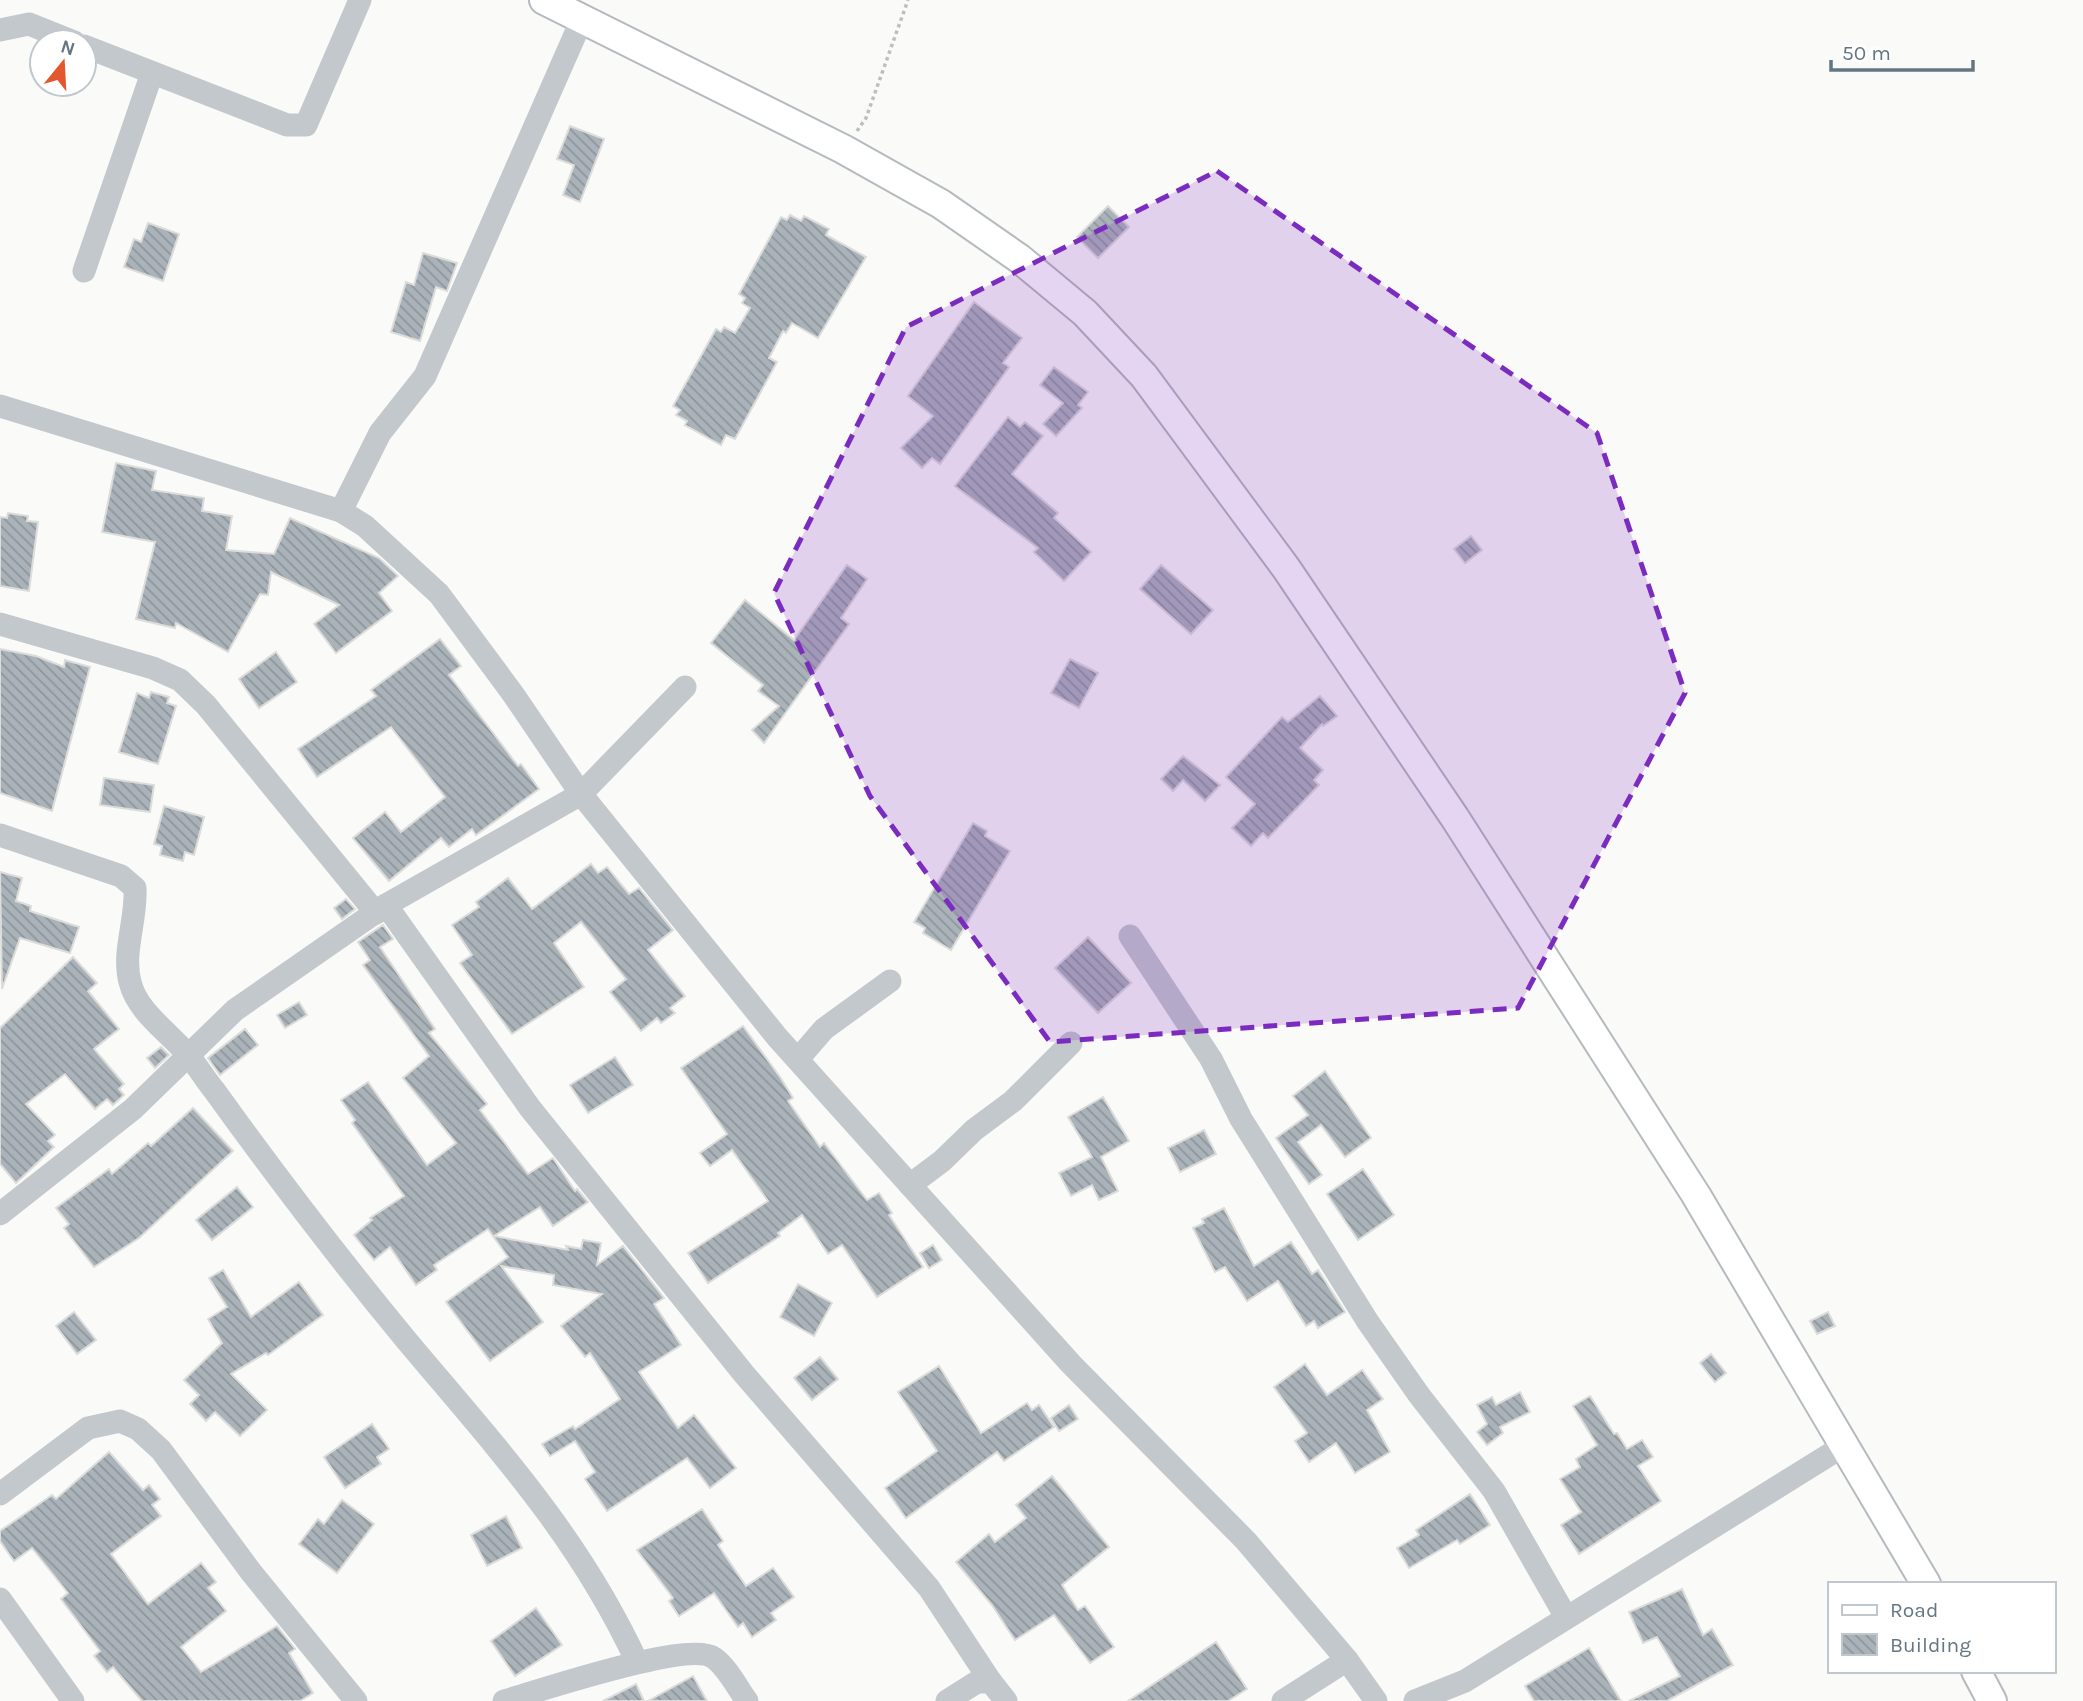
<svg xmlns="http://www.w3.org/2000/svg" width="2083" height="1701" viewBox="0 0 2083 1701" font-family="Karla,sans-serif">
<style>
.building{fill:url(#building-back-hatch);stroke:#dcdcda;stroke-width:2}
.lines{fill:none;stroke-linecap:round;stroke-linejoin:round}
.major-casing{stroke:#b5babe;stroke-width:32}
.path{stroke:#bbbfc2;stroke-width:3.5;stroke-dasharray:3.5 3.5;stroke-linecap:butt}
.minor{stroke:#c3c8cc;stroke-width:23}
.major{stroke:#fff;stroke-width:28}
.marked{fill:#7b2cbf;fill-opacity:0.2;stroke:#7b2cbf;stroke-width:5;stroke-dasharray:14 9;stroke-linejoin:round}
</style>
<defs>
<pattern id="building-back-hatch" width="6" height="6" patternUnits="userSpaceOnUse" patternTransform="scale(1.75)"><rect width="6" height="6" fill="#aab3b9"/><path d="M-1 5l2 2M0 0l6 6M5-1l2 2" fill="none" stroke="#8e969c"/></pattern>
</defs>
<rect width="100%" height="100%" fill="#fafaf8"/>
<g class="building">
<path d="M570 126 604 139 580 202 563 195 574 165 557 159Z"/>
<path d="M1108 206 1129 227 1098 258 1077 237Z"/>
<path d="M790 215 801 221 804 216 829 229 826 235 866 257 818 338 792 323 786 333 783 331 769 358 777 362 735 439 726 435 721 445 685 425 687 421 676 415 680 410 673 406 716 329 721 332 724 327 735 333 750 308 742 303 745 298 739 294 781 217 787 220Z"/>
<path d="M148 223 179 234 163 281 124 267 134 239 141 242Z"/>
<path d="M423 253 457 263 447 291 436 287 420 341 391 332 406 282 414 285Z"/>
<path d="M974 302 1022 338 1003 363 1009 367 940 464 932 458 922 468 901 448 933 416 908 396Z"/>
<path d="M1054 367 1088 392 1078 405 1082 408 1056 436 1043 424 1063 403 1040 385Z"/>
<path d="M1008 417 1020 427 1025 422 1043 436 1012 474 1058 513 1054 518 1091 552 1064 581 1034 552 1038 548 955 486Z"/>
<path d="M116 463 156 471 152 490 204 498 202 511 232 516 226 550 274 554 290 518 379 558 398 576 379 593 392 611 336 653 314 624 339 605 271 572 268 595 260 594 228 652 176 623 175 628 136 619 155 542 102 532Z"/>
<path d="M8 513 28 516 27 521 38 522 29 591 0 586V517L7 518Z"/>
<path d="M1471 536 1482 550 1465 563 1454 549Z"/>
<path d="M847 565 867 579 841 618 849 624 764 743 752 730 779 706 758 691 763 685 711 643 745 600 794 640Z"/>
<path d="M1161 565 1213 610 1191 634 1140 589Z"/>
<path d="M440 639 461 666 449 675 518 766 521 764 539 789 476 835 472 829 449 847 441 838 389 881 353 838 385 812 401 832 445 797 391 727 317 777 298 749 376 696 371 690Z"/>
<path d="M0 649 36 656 64 667 65 660 90 667 52 811 0 793Z"/>
<path d="M276 652 297 682 259 708 239 679Z"/>
<path d="M1070 659 1098 673 1079 708 1051 693Z"/>
<path d="M151 692 169 697 167 703 176 706 158 764 119 752 137 693 149 698Z"/>
<path d="M1320 696 1337 716 1323 726 1322 724 1300 748 1323 770 1314 780 1319 785 1268 838 1263 833 1251 846 1232 828 1255 804 1226 777 1282 717 1288 722Z"/>
<path d="M1183 756 1220 785 1205 801 1183 780 1173 791 1161 779Z"/>
<path d="M104 778 154 785 150 812 100 805Z"/>
<path d="M164 806 204 817 194 855 185 852 183 861 160 855 162 846 154 844Z"/>
<path d="M973 823 987 831 985 836 1010 851 951 950 923 933 925 928 914 922Z"/>
<path d="M591 864 598 873 607 867 629 894 639 888 673 930 648 950 685 996 670 1008 675 1013 661 1023 657 1018 641 1031 610 992 626 979 581 922 554 943 584 987 512 1034 460 963 472 955 452 925 479 907 476 902 508 878 532 909Z"/>
<path d="M0 872 22 878 16 901 31 906 30 911 79 927 70 953 20 938 2 989Z"/>
<path d="M346 899 355 909 342 919 334 908Z"/>
<path d="M383 925 393 939 380 947 435 1029 429 1033 487 1104 480 1110 528 1174 553 1158 575 1191 577 1189 588 1202 553 1226 540 1207 494 1236 568 1250 566 1246 581 1249 583 1240 601 1243 597 1265 623 1246 664 1298 654 1304 681 1345 639 1372 678 1428 694 1415 736 1468 710 1488 687 1458 607 1511 585 1479 595 1472 575 1441 550 1456 542 1444 573 1426 575 1429 620 1399 590 1353 585 1357 561 1326 602 1294 553 1285 554 1275 501 1266 543 1322 490 1361 446 1302 508 1257 488 1229 434 1265 437 1270 416 1285 390 1247 374 1260 354 1235 372 1220 370 1218 404 1196 352 1123 355 1120 341 1100 368 1082 427 1165 456 1143 403 1078 429 1056 363 965 370 960 358 942Z"/>
<path d="M1088 937 1131 983 1098 1013 1055 968Z"/>
<path d="M73 957 97 983 88 991 119 1029 94 1049 124 1084 119 1089 124 1095 113 1105 107 1099 95 1109 65 1074 26 1104 55 1135 48 1141 54 1147 16 1183 0 1164V1028Z"/>
<path d="M299 1002 307 1015 285 1028 277 1015Z"/>
<path d="M743 1026 780 1077 793 1098 788 1101 820 1147 824 1143 867 1200 879 1193 892 1213 889 1215 923 1267 877 1297 842 1245 828 1254 802 1215 778 1233 780 1236 708 1283 688 1253 768 1201 732 1150 710 1166 700 1153 727 1134 681 1068Z"/>
<path d="M245 1029 258 1045 220 1075 208 1058Z"/>
<path d="M161 1047 169 1055 155 1068 147 1058Z"/>
<path d="M615 1057 633 1085 588 1113 570 1085Z"/>
<path d="M1325 1071 1371 1138 1345 1157 1321 1125 1298 1142 1322 1175 1309 1184 1276 1138 1308 1115 1293 1096Z"/>
<path d="M1103 1097 1129 1141 1101 1157 1118 1191 1099 1200 1092 1185 1071 1196 1059 1173 1092 1157 1068 1117Z"/>
<path d="M193 1108 233 1151 139 1238 94 1267 64 1228 69 1224 56 1208 109 1169 112 1174 148 1143 151 1146Z"/>
<path d="M1204 1130 1216 1154 1180 1172 1168 1148Z"/>
<path d="M1363 1169 1394 1215 1358 1240 1327 1194Z"/>
<path d="M237 1187 253 1207 212 1240 196 1220Z"/>
<path d="M1224 1208 1254 1266 1291 1242 1312 1274 1318 1270 1345 1312 1318 1328 1314 1321 1306 1326 1278 1281 1247 1301 1225 1267 1215 1272 1193 1228 1204 1223 1202 1219Z"/>
<path d="M933 1245 942 1260 929 1268 920 1253Z"/>
<path d="M223 1270 251 1317 299 1282 323 1315 268 1355 266 1353 231 1374 267 1410 240 1436 215 1412 206 1421 190 1404 199 1395 184 1380 222 1343 208 1319 227 1307 209 1278Z"/>
<path d="M798 1284 832 1303 814 1336 780 1317Z"/>
<path d="M74 1312 96 1340 77 1354 56 1326Z"/>
<path d="M1828 1312 1835 1326 1817 1334 1810 1321Z"/>
<path d="M1711 1354 1726 1373 1715 1382 1700 1363Z"/>
<path d="M820 1357 838 1379 812 1400 794 1378Z"/>
<path d="M1305 1364 1327 1395 1362 1370 1383 1399 1367 1410 1390 1452 1355 1473 1336 1443 1309 1462 1295 1441 1307 1433 1274 1387Z"/>
<path d="M939 1366 981 1433 1027 1403 1032 1410 1039 1405 1054 1427 1004 1461 997 1452 906 1518 885 1488 937 1451 898 1392Z"/>
<path d="M1520 1392 1530 1412 1500 1427 1503 1433 1487 1445 1477 1432 1487 1424 1477 1405 1492 1397 1496 1405Z"/>
<path d="M1590 1396 1614 1434 1617 1433 1627 1449 1642 1440 1653 1457 1638 1466 1661 1501 1579 1554 1561 1525 1581 1512 1560 1479 1580 1467 1576 1459 1597 1445 1573 1406Z"/>
<path d="M1069 1405 1078 1419 1059 1431 1051 1418Z"/>
<path d="M372 1424 389 1449 377 1457 381 1464 345 1488 324 1457Z"/>
<path d="M109 1452 143 1490 149 1485 160 1499 152 1505 161 1516 111 1554 148 1604 201 1563 216 1582 208 1588 226 1611 181 1647 201 1672 277 1626 295 1649 289 1653 313 1693 300 1701H142L113 1667 107 1672 94 1656 100 1651 61 1599 68 1593 32 1548 14 1561 0 1541V1531L52 1495 56 1499Z"/>
<path d="M1052 1476 1109 1547 1062 1585 1078 1610 1085 1606 1114 1647 1090 1663 1054 1615 1015 1640 992 1605 956 1562 989 1534 995 1542 1026 1518 1016 1505Z"/>
<path d="M1470 1494 1490 1525 1460 1544 1457 1540 1409 1568 1397 1548 1419 1535 1416 1530Z"/>
<path d="M342 1500 374 1524 337 1573 299 1544 318 1519 324 1524Z"/>
<path d="M702 1509 723 1541 718 1545 746 1586 773 1568 794 1597 771 1613 776 1620 752 1637 743 1623 738 1627 714 1593 679 1616 669 1601 673 1598 637 1550Z"/>
<path d="M506 1516 522 1548 487 1566 471 1535Z"/>
<path d="M1682 1589 1703 1635 1712 1629 1733 1665 1667 1701H1629L1680 1676 1657 1637 1643 1643 1629 1612Z"/>
<path d="M536 1608 562 1645 515 1676 491 1641Z"/>
<path d="M1216 1642 1247 1689 1228 1701H1128Z"/>
<path d="M1589 1648 1621 1701H1534L1525 1686Z"/>
<path d="M693 1676 707 1701H648Z"/>
<path d="M636 1684 644 1701H603Z"/>
</g>
<g class="lines">
<defs>
<g id="major">
<path d="M544 0 843 149 941 204 1020 259 1085 313 1144 376 1286 568 1455 818 1696 1195 1926 1584"/>
<path d="M1976 1671 1992 1701"/>
</g>
</defs>
<use href="#major" class="major-casing"/>
<path class="path" d="M857 131 866 118 908 0"/>
<g class="minor">
<path d="M0 30 29 24 74 42"/>
<path d="M84 46 287 125H306L360 0"/>
<path d="M84 271 152 73"/>
<path d="M0 406 341 511 365 526 439 594 513 694 581 794 777 1037 1071 1364 1246 1541 1347 1660 1376 1701"/>
<path d="M341 511 380 433 425 376 582 19"/>
<path d="M0 624 153 668 180 680 206 705 376 913"/>
<path d="M0 835 121 876 135 888C137 919 122 952 130 982 137 1012 170 1033 189 1056 198 1067 205 1079 214 1090 276 1176 340 1260 407 1341 496 1447 578 1535 637 1662"/>
<path d="M386 905 530 1108 744 1374 929 1588 991 1682"/>
<path d="M1130 936 1211 1059 1241 1119 1368 1322 1419 1395 1494 1491 1566 1617"/>
<path d="M798 1059 824 1029 890 981"/>
<path d="M910 1185 942 1161 974 1130 1013 1101 1071 1043"/>
<path d="M0 1214 133 1109 235 1010 386 905 581 794 685 687"/>
<path d="M0 1494 88 1428 120 1421 138 1429 161 1450 251 1572 356 1701"/>
<path d="M0 1599 73 1701"/>
<path d="M504 1701C539 1691 689 1640 714 1658 727 1667 738 1689 747 1701"/>
<path d="M947 1701 977 1682H991L1006 1701"/>
<path d="M1283 1701 1347 1660"/>
<path d="M1415 1701 1465 1681 1845 1445"/>
</g>
<use href="#major" class="major"/>
</g>
<path class="marked" d="M1217 171 1597 433 1685 693 1518 1008 1050 1042 870 796 774 593 906 327Z"/>
<rect x="1828" y="1582" width="228" height="91" fill="#ffffff" stroke="#c1c8cd" stroke-width="2"/>
<rect x="1842" y="1605" width="35" height="10" fill="#ffffff" stroke="#c1c8cd" stroke-width="2"/>
<text x="1890" y="1617" font-size="21" fill="#657683">Road</text>
<rect x="1842" y="1634" width="35" height="21" fill="url(#building-back-hatch)" stroke="#c1c8cd" stroke-width="2"/>
<text x="1890" y="1652" font-size="21" fill="#657683">Building</text>
<g transform="translate(63 63) rotate(18)"><circle r="33" fill="#ffffff" stroke="#c1c8cd" stroke-width="2"/>
<path d="M0-5L12 26L0 18L-12 26Z" fill="#e4572e"/>
<text y="-10" font-size="19" font-weight="bold" text-anchor="middle" fill="#657683">N</text>
</g>
<path d="M1831 60v10h142v-10" fill="none" stroke="#657683" stroke-width="3.5"/>
<text x="1842" y="60" font-size="21" fill="#657683" stroke="#ffffff" stroke-width="5" paint-order="stroke">50 m</text>
</svg>
